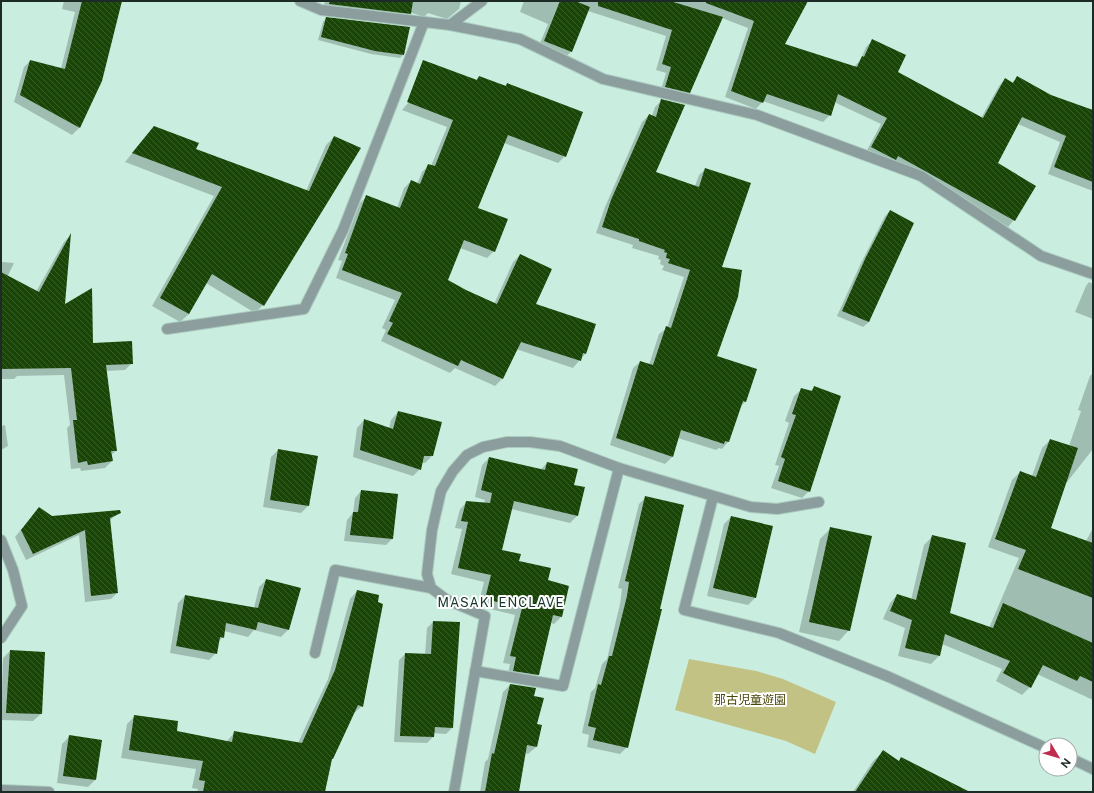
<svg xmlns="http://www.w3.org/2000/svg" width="1094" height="793" viewBox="0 0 1094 793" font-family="'Public Sans','Noto Sans JP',sans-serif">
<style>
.park{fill:#c3c285}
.shadow{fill:#0003}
.building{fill:url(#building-back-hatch)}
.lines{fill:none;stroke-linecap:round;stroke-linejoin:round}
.street-casing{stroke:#aacabe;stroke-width:12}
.street{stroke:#8c9d9e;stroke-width:10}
.labels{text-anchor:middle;stroke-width:4;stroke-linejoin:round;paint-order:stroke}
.park-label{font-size:12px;fill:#4a4807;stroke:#fff}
.neighbourhood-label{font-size:13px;letter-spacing:1px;fill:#16362c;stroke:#fff}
</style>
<defs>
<pattern id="building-back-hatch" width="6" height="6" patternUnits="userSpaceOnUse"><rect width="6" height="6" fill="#194606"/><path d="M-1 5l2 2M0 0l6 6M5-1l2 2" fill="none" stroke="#395e2b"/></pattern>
</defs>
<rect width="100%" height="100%" fill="#c9eddf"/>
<path class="park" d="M689 659 756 671 783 679 836 702 815 754 786 741 675 710Z"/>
<g class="shadow">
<path d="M64 1H121L101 81 79 128 72 135 14 102 24 67 30 61 61 69 75 12 62 9Z"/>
<path d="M325 1H461L459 9 447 19 428 13 424 17 410 12 404 20 323 11Z"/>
<path d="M524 1H807L783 44 854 67 861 59 866 47 872 41 897 72 981 118 999 86 1005 79 1012 83 1017 78 1093 117V191L1048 174 1060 142 1018 124 996 164 1014 220 1008 227 892 163 865 154 881 124 834 102 830 115 823 122 763 101 756 109 725 97 748 28 722 18 689 92 683 99 660 93 666 73 656 70 666 36 588 11 571 52 564 58 538 48 548 24 520 12Z"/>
<path d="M326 18 403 55 400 58 371 54 318 40 323 22Z"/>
<path d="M433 74 476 80 479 77 505 86 508 84 565 156 558 163 504 143 477 208 494 251 487 258 460 248 446 282 494 304 513 262 520 255 534 304 585 354 573 368 516 349 502 379 495 386 455 368 450 373 381 341 386 330 382 328 395 300 336 278 342 261 338 260 360 203 367 196 397 208 404 188 411 181 417 184 422 172 429 165 431 166 447 127 402 110Z"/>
<path d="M662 100 654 173 695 186 699 175 705 169 721 268 716 357 755 370 745 402 740 407 728 442 722 449 719 448 716 450 678 438 672 457 665 464 610 445 633 368 640 362 649 365 659 334 667 328 684 277 662 270 664 266 660 264 661 260 658 259 659 256 632 248 633 245 596 233 605 207 642 122 649 115 652 116 655 107Z"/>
<path d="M154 127 195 150 306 191 326 145 334 137 263 305 255 313 206 283 189 314 180 322 152 306 214 196 125 162Z"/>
<path d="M890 211 869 322 863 327 837 316 860 265 885 216Z"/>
<path d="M70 236 65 294 32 299 64 242Z"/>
<path d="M1 262 14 263 1 290Z"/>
<path d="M1089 282 1093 284V319L1075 312 1086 286Z"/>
<path d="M1 331 92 344 132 363 125 370 106 371 116 451 111 455 112 461 105 468 81 471 80 468 71 469 67 428 70 425 64 375 17 376 14 379H1Z"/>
<path d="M1093 373V449L1064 486 1050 528 1086 541 1093 528V700L1037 674 1030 687 1022 695 996 681 1002 669 942 644 939 656 931 664 898 656 905 628 883 619 890 603 897 595 911 600 924 545 932 537 949 613 989 628 1019 558 988 547 1012 480 1020 472 1032 476 1042 448 1050 440 1069 446 1081 411 1078 410 1090 376Z"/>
<path d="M814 388 809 491 802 498 771 488 779 466 775 465 789 423 785 421 794 396 802 389 810 391Z"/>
<path d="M398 412 432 456 425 463H422L420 469 413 476 353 457 357 428 364 420 389 429 391 420Z"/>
<path d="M5 425 8 446 1 450V426Z"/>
<path d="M278 450 308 506 301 513 263 507 271 457Z"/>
<path d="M489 458 540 470 547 463 573 485 584 488 577 516 570 523 511 509 501 550 547 581 568 586 561 617 554 624 551 623 538 675 531 682 507 678 510 664 503 663 515 615 478 606 484 582 451 574 462 529 455 528 460 509 467 502 484 503 485 500 475 497 482 465Z"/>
<path d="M361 491 392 539 386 545 344 541 347 520 353 513 355 498Z"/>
<path d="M646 497 627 747 620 754 587 747 589 735 582 733 591 692 595 688 602 664 607 659 620 604 622 589 618 588 639 504Z"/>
<path d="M39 508 51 517 120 512 109 521 117 593 111 599 85 602 79 535 26 560 15 537Z"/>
<path d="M731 517 755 598 748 605 707 596 724 524Z"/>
<path d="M831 528 849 630 839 641 799 632 820 539Z"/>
<path d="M266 580 288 630 281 637 254 630 248 637 224 631 223 637 219 641 216 653 209 660 170 653 178 603 185 596 254 608 259 587Z"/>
<path d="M357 591 362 706 353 714 330 761 324 792H197L198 789 192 788 196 769 121 758 127 724 135 716 175 732 226 742 235 732 298 743 328 679 350 599Z"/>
<path d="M433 622 452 728 446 734 433 733V737L427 743 394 742 399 660 405 654 425 655 427 628Z"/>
<path d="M10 651 41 714 33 721 1 720 3 658Z"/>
<path d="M510 685 533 696 536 725V747L528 754 525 753 518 792H480L485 762 488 759 503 692Z"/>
<path d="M69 737 101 741 95 780 88 787 57 783 62 744Z"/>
<path d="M883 752 898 762 901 758 968 792H853L873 761Z"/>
</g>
<g class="building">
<path d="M82 1H122L102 81 80 128 20 95 30 60 65 69Z"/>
<path d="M330 1H413L411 14 329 4Z"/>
<path d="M560 1H575L590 7 572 52 544 41Z"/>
<path d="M598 1H670L723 17 690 93 665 87 671 67 662 64 672 30 598 6Z"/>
<path d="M706 1H808L785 44 857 67 862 56 864 57 872 39 906 55 898 72 983 118 1005 78 1013 83 1017 76 1051 95 1093 110V182L1054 167 1066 136 1022 117 998 163 1036 186 1015 221 898 156 896 160 871 147 887 118 838 94 831 116 767 94 763 103 731 91 754 21 706 3Z"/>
<path d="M326 17 410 27 404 55 375 51 321 37Z"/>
<path d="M423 60 477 80 479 76 506 86 507 83 583 112 566 157 508 135 478 208 508 219 495 252 464 240 448 280 466 290 497 304 520 254 552 269 536 304 596 324 586 354 583 353 581 361 521 342 503 379 461 360 458 366 387 334 393 323 389 321 402 293 342 270 348 254 345 253 366 195 400 208 411 180 420 184 428 164 435 166 453 120 407 102Z"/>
<path d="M661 99 685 105 656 172 699 187 705 168 751 183 722 267 742 270 738 297 717 356 757 369 746 402 743 401 729 442 725 441 724 444 681 430 673 457 616 438 640 361 653 365 666 326 671 328 690 270 668 263 670 259 666 258 667 253 664 252 665 250 639 241V239L602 227 611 200 649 114 656 117Z"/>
<path d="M154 126 199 143 196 149 309 191 334 136 361 148 264 306 212 274 189 314 160 298 222 187 132 153Z"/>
<path d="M890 210 914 223 869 322 842 311 865 259Z"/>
<path d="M71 233 65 304 92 288 93 343 132 341 133 364 106 365 117 451H111L113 461 88 465 87 461 78 463 73 420H77L71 368 1 369V272L39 292Z"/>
<path d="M814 386 841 396 810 492 778 481 785 459 781 457 796 415 792 414 801 388 812 391Z"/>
<path d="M398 411 442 422 433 456H424L421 470 360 450 364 419 393 429Z"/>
<path d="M1050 439 1078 448 1051 528 1093 543V598L1018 569 1026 550 995 539 1020 471 1036 477Z"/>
<path d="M278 449 318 456 309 506 270 500Z"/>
<path d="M489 457 545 470 547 462 578 469 574 485 585 487 578 516 514 501 502 550 521 554 519 561 551 568 548 580 569 586 562 617 553 615 539 675 513 671 516 657 510 656 522 608 485 599 491 575 458 568 468 522 461 521 466 501 490 503 492 493 481 490Z"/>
<path d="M361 490 398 494 393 539 350 535 353 512H358Z"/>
<path d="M645 496 684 505 660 609H662L628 748 593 740 596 728 588 726 598 684 601 685 609 656H612L627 596 629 582 625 581Z"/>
<path d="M39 507 52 516 120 510 121 513 110 518 118 593 91 596 85 530 33 554 21 530Z"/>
<path d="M731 516 773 526 756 598 713 588Z"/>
<path d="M830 527 872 536 850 631 809 622Z"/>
<path d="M932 535 966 543 950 613 993 628 1003 603 1093 643V682L1080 676 1077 681 1043 665 1031 688 1003 673 1010 661 945 634 940 656 905 648 912 620 890 611 897 594 916 600Z"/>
<path d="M266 579 301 588 289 630 258 622 256 630 226 623 224 638 220 637 217 654 176 646 185 595 258 608Z"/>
<path d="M357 590 379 595 378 602 383 604 363 707 358 705 333 759H332L325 792H203L205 781 199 780 203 761 129 750 134 715 178 721 177 731 232 742 234 731 302 743 335 670Z"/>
<path d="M433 621 460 622 453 728 435 727 434 737 400 736 405 653 431 654Z"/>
<path d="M10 650 45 652 42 714 6 713Z"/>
<path d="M510 684 536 688 534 696 544 698 537 724 542 725 537 747 527 745 519 792H485L492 753 494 754Z"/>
<path d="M69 735 102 740 96 780 63 776Z"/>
<path d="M883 750 899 761 901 757 970 792H855Z"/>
</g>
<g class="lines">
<defs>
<g id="street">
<path d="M300 1 321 10 450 25 520 39 603 79 757 115 921 176 1041 256 1093 274"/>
<path d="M450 25 482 1"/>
<path d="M167 329 304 309 343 230 424 22"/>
<path d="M713 497 684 610 779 633 889 677 1046 748"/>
<path d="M1 540 13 570 22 606 1 638"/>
<path d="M315 653 335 570 431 588"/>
<path d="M475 671 563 686 619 468"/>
<path d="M1070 758 1093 769"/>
<path d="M1 790 49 792"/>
<path d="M454 792 485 616 447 600 431 588 427 574 432 530 441 491 453 471 467 455 483 447 507 442H530L560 446 619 468 751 507 777 509 819 502"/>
</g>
</defs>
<use href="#street" class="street-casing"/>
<use href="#street" class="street"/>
</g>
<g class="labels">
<g class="park-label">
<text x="750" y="704">那古児童遊園</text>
</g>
<g class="neighbourhood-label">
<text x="501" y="607">MASAKI ENCLAVE</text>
</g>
</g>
<rect width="1094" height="793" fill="none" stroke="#1d2b26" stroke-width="4"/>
<g transform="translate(1058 757) rotate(128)"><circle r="19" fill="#ffffff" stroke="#a5aaa8"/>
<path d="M0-3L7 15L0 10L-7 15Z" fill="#bf2e4e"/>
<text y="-6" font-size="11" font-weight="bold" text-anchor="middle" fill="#1d2b26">N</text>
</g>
</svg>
